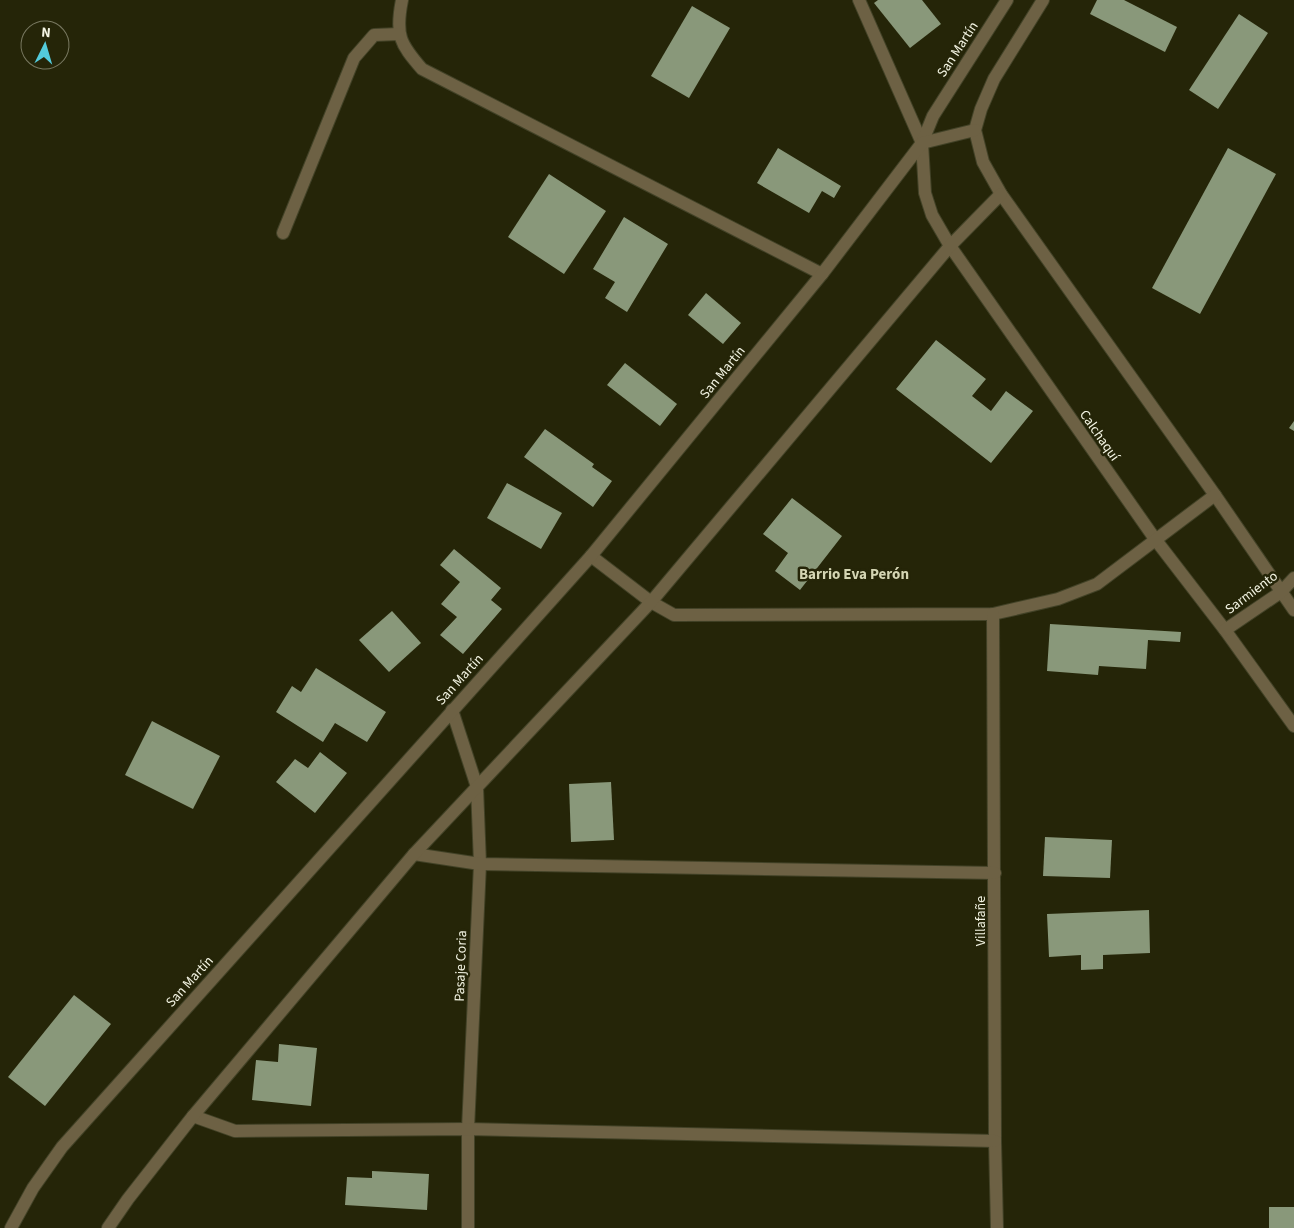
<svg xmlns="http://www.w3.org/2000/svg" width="1294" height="1228" viewBox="0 0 1294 1228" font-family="'Source Sans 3',sans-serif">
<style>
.building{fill:#89987a}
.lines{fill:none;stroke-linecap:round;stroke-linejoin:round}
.minor-casing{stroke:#424227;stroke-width:14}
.minor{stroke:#6d6144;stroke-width:12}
.labels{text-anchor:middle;stroke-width:5;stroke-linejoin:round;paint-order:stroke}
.street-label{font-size:14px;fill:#f4f5e4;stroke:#252508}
.neighbourhood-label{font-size:15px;font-weight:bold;fill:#d4d5b3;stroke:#252508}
</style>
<rect width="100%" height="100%" fill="#252508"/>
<g class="building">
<path d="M878 0H922L941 24 910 48 874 3Z"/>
<path d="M1097 0H1124L1177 27 1165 52 1090 14Z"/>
<path d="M692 6 730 28 689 98 651 76Z"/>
<path d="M1239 14 1268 33 1218 109 1189 90Z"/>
<path d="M778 148 841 186 834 198 822 191 809 213 757 183Z"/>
<path d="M1228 148 1276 174 1200 314 1152 288Z"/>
<path d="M549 174 606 211 564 274 508 237Z"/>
<path d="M624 217 668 244 627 312 605 298 615 282 593 269Z"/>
<path d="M706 293 741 323 723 344 688 315Z"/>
<path d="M936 340 986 379 972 396 991 411 1006 391 1033 411 991 463 896 389Z"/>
<path d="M625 363 677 404 660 426 607 385Z"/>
<path d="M1294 421V431L1289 428Z"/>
<path d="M545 429 594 464 592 467 612 481 593 507 524 457Z"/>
<path d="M507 483 562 513 541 549 487 518Z"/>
<path d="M792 498 842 536 800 590 775 571 788 553 763 534Z"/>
<path d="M454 549 501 588 491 600 502 609 463 654 440 635 457 617 441 604 460 582 440 565Z"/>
<path d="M392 611 421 643 389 672 359 640Z"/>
<path d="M1050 624 1181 632 1180 642 1148 640 1146 669 1099 666 1098 675 1047 671Z"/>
<path d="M316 668 386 712 367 742 335 723 323 742 276 712 292 686 301 692Z"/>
<path d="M152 721 220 756 193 809 125 775Z"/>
<path d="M320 752 347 773 315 813 276 782 295 759 308 768Z"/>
<path d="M611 782 614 840 571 842 569 784Z"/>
<path d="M1045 837 1112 840 1110 878 1043 876Z"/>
<path d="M1149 910 1150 953 1103 955V969L1081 970V955L1049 957 1047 914Z"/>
<path d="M74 995 111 1024 45 1106 8 1077Z"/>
<path d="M279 1044 317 1048 311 1106 252 1100 256 1060 278 1062Z"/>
<path d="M372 1171 429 1174 427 1210 345 1205 347 1177 372 1178Z"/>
<rect x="1269" y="1207" width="25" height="21"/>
</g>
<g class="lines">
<defs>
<g id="minor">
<path d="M402 0C395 35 400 44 422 69L822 274"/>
<path d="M859 0 922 143 925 193 932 215 950 246 1155 539 1225 630 1294 726"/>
<path d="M1043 0 994 79 981 109 975 130 983 162 1001 194 1215 495 1294 610"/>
<path d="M922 143 933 116 1007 0"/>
<path d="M283 233 354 58 374 35 399 34"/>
<path d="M591 556 651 602 674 615 993 614 1058 599 1097 584 1215 495"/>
<path d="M993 614 995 1141 997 1228"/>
<path d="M1225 630 1281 592 1294 578"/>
<path d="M452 710 477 787 480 864 468 1129V1228"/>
<path d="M414 854 480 864 995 873"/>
<path d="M193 1116 235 1131 468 1129 995 1141"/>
<path d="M11 1228 33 1188 62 1147 591 556 822 274 922 143 975 130"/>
<path d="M108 1228 128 1199 193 1116 414 854 651 602 950 246 1001 194"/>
</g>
</defs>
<use href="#minor" class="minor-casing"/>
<use href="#minor" class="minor"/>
</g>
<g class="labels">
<g class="street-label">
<text transform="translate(957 49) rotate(-57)" y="5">San Martín</text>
<text transform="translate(722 372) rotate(-51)" y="5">San Martín</text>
<text transform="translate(1100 435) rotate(55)" y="5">Calchaquí</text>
<text transform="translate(1251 592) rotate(-37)" y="5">Sarmiento</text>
<text transform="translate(459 679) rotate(-48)" y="5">San Martín</text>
<text transform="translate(980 921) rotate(-90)" y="5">Villafañe</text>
<text transform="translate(460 966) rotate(-88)" y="5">Pasaje Coria</text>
<text transform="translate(189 981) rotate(-48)" y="5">San Martín</text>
</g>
<g class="neighbourhood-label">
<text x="854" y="579">Barrio Eva Perón</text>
</g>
</g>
<g transform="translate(45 45) rotate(5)"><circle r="24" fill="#252508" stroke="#787860"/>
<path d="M0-4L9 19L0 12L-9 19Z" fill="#53cbdc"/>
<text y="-8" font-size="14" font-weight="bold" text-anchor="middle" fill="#f4f5e4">N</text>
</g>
</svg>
